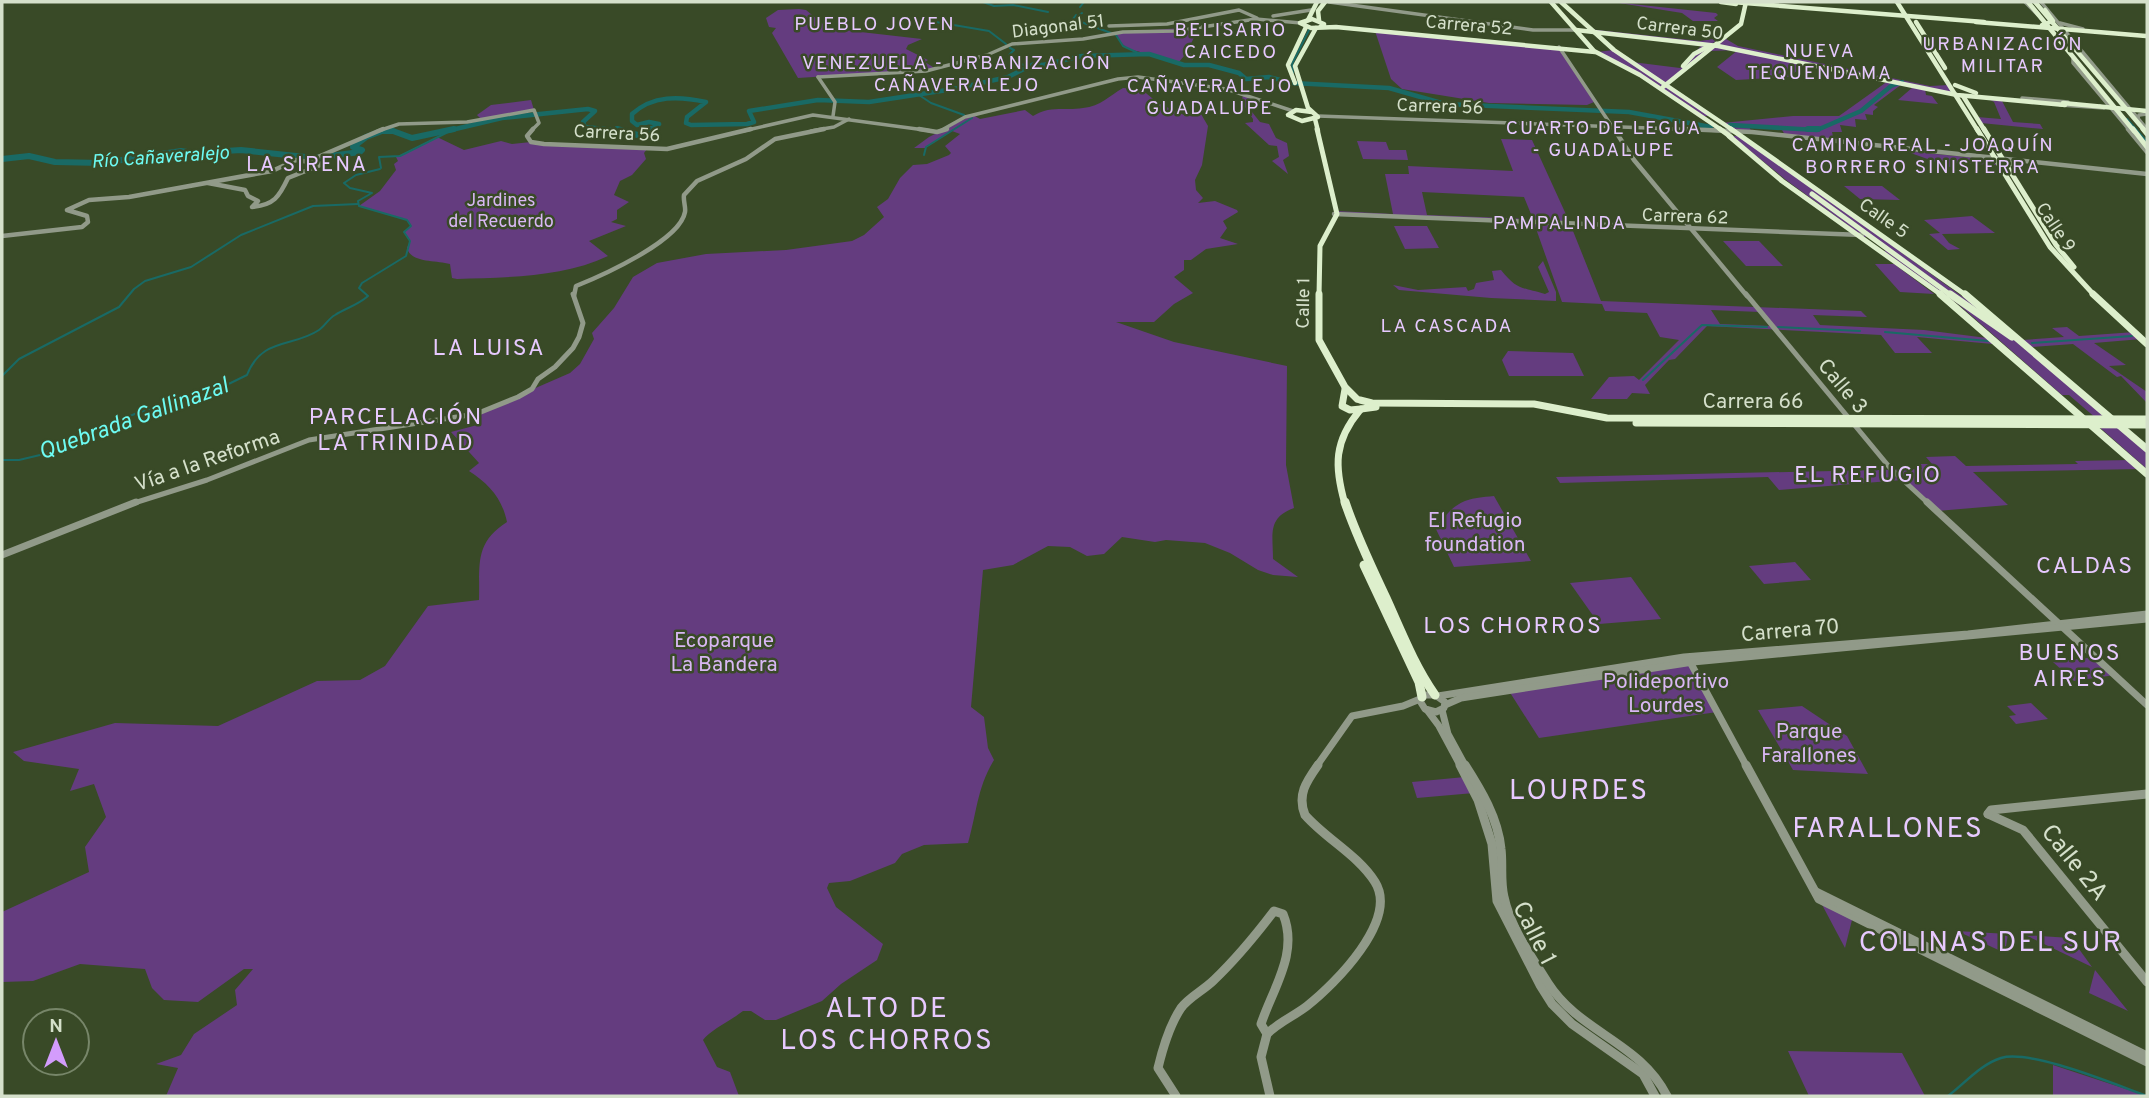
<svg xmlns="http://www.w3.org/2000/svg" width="2149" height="1098" viewBox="0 0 2149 1098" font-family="Overpass,sans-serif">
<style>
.green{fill:#643c7f;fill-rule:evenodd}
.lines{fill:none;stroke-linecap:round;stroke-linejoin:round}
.stream-far1{stroke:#196a65;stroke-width:2}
.stream{stroke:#196a65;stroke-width:2.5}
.river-far1{stroke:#196a65;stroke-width:4.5}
.river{stroke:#196a65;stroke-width:6}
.minor-far4{stroke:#919a89;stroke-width:3.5}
.minor-far3{stroke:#919a89;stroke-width:4.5}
.minor-far2{stroke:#919a89;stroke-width:5}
.minor-far1{stroke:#919a89;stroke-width:7}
.minor{stroke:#919a89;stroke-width:9}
.major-far3{stroke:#ddefcc;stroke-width:4.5}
.major-far2{stroke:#ddefcc;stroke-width:5}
.major-far1{stroke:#ddefcc;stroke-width:7}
.major{stroke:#ddefcc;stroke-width:9}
.major-bridge{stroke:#ddefcc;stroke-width:4.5}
.labels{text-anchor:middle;stroke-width:5;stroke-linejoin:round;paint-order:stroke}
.far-street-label{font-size:18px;fill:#d5e0cb;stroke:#394a27}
.far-park-label{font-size:18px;fill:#d9b7f4;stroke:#394a27}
.far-neighbourhood-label{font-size:19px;letter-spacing:2px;fill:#e7c9ff;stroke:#394a27}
.far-water-label{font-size:19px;font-style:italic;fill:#6dfbf3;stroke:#394a27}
.far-quarter-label{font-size:21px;letter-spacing:2px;fill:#e7c9ff;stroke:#394a27}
.street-label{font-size:21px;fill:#d5e0cb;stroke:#394a27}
.park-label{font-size:21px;fill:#d9b7f4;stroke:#394a27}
.neighbourhood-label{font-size:23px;letter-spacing:2px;fill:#e7c9ff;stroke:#394a27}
.water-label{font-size:23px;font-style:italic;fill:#6dfbf3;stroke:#394a27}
.near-street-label{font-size:24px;fill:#d5e0cb;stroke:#394a27}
.near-neighbourhood-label{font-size:28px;letter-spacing:2px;fill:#e7c9ff;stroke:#394a27}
</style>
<rect width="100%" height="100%" fill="#394a27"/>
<g class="green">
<path d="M1613 2 1716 13 1718 15 1714 18 1718 21H1693L1682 13Z"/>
<path d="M799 9 806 10 823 24 843 30 922 39 908 45 906 49 928 60 925 62 936 69 798 78 772 33 776 28 769 27 766 18 778 10Z"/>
<path d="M1199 27 1187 52 1200 58 1184 56 1178 63C1169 60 1159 56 1150 54 1133 50 1125 51 1116 35L1118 32Z"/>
<path d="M1588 29 1700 41 1720 38 1710 45 1726 39 1738 46 1930 86 1949 85 1957 95 1925 89 1926 95 1932 96 1938 104 1898 100 1913 87 1902 84 1874 105 1878 107 1873 111V115L1865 114 1867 120 1855 119 1856 127 1840 125 1842 132H1832L1834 141 1785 135 1782 130 1749 127 1752 132H1735L1722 123 1793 116H1839L1888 81 1806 64 1789 77 1736 80 1717 67 1738 50 1710 51 1666 85 1709 116H1704L1659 86 1597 52 1614 50 1632 62 1680 68 1701 46 1606 34Z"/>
<path d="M1375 31 1560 48 1594 102 1587 105 1489 103 1402 89 1391 79Z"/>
<path d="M1123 88 1141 89 1158 103 1184 115 1201 114 1208 126 1202 165 1195 180 1196 190 1203 198 1198 203 1215 201 1237 210 1238 212 1223 221 1227 228 1220 238 1238 244 1206 249 1191 260H1184V270L1174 277 1193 293 1174 304 1154 322H1116L1174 342 1287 366 1286 465 1294 508C1267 518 1273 534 1273 559L1298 577 1273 575 1258 570 1230 553 1205 543 1166 540 1155 542 1122 537 1104 554 1087 556 1070 547 1048 546 1013 565 983 570 971 707 984 717 988 748 994 760C977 788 977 812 968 843L924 845 902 854 895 863 850 881 829 883 827 888 836 907 883 944 877 960 841 984 822 1001 776 1020H765L751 1011H743C733 1019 709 1031 703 1040L717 1067 730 1072 739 1096H166L178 1068 156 1064 181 1055 194 1034 237 1005 235 990 253 969H244L198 1002 164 1000 152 988 145 969 80 964 33 981 2 982V912L89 872 85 847 106 817 94 784 70 791 79 769 24 761 13 752 115 723 218 726 317 681 360 680 385 666 428 606 479 600C480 565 474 543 507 522 502 498 489 484 469 471L479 463 451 432 481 424 476 414 570 373 580 364 594 339 592 333 614 308 633 277 657 263 706 254 786 250 852 241 864 235 884 217 877 207 888 199 900 178 913 165 927 164 949 155 951 153 945 146 960 134 952 131 925 148H914L929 137 973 115 980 119 1025 110 1033 116C1050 105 1066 111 1083 108 1101 106 1109 96 1123 88Z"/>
<path d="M1243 96 1266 103 1253 106 1252 112 1260 122 1269 124 1276 138 1287 143 1289 156 1283 160 1288 174 1272 161 1279 157 1277 146 1269 145 1245 123 1253 122V119L1241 101Z"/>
<path d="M531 100 534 110 481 119 477 115 491 105Z"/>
<path d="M1990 100 2002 101 2013 122 2040 124 2043 129 1981 123 1977 117 2001 119 1994 102Z"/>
<path d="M1732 136H1741L2022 340 2064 337 2052 328 2067 327 2079 336 2135 332 2142 339 2094 343 2126 365 2109 366 2147 392V403L2121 376 2117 377 2073 344 2031 347 2112 419H2097L2069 395H2062L1958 304 1884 251 1887 250 1869 236 1864 237 1786 180Z"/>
<path d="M437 137 464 150 501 141 512 144 531 142 647 149 644 153 646 159 632 175 620 181 614 195 629 202 617 210V219L611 222 626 226 589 241 608 256C562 278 506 277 457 279L452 278 450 264C435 260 411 263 407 248L410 241 404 232 411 225 407 220 359 206 380 191 396 170 394 164 398 161 396 157Z"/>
<path d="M1501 139 1532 140 1569 221 1601 301 1861 311 1867 317 1813 315 1820 325 1924 330 1995 339 2003 345 1917 337 1932 353H1895L1881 335 1707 326 1675 359 1669 360 1645 385 1650 394 1632 393 1627 399H1591L1609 377 1634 376 1639 380 1679 340 1660 337 1647 313 1605 311 1602 304 1562 302 1534 223 1337 214V211L1393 214 1385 174H1409L1408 166 1513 171ZM1422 192 1524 197 1533 219 1427 215ZM1711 310 1760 312 1771 326 1720 324Z"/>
<path d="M1357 141 1386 142 1389 150H1406L1408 160 1363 159Z"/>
<path d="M1905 151 1997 160 2001 165 1953 163 1955 168 1950 167Z"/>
<path d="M1844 186H1882L1900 200 1860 199Z"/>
<path d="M1972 216 1995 233 1942 234 1949 243 1960 249 1948 250 1929 234 1940 233 1924 220Z"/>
<path d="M1394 226H1427L1439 248 1405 249Z"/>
<path d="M1723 241H1759L1783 266H1746Z"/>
<path d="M1543 261 1556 292V301L1491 298 1399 290 1393 285 1418 290 1466 287 1468 291 1474 289 1476 283 1494 280 1492 271 1501 270C1517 290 1521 287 1545 294L1549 292 1538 267Z"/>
<path d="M1875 264H1894L1934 294 1900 292Z"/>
<path d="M1508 351 1573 353 1584 376H1509L1502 360Z"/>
<path d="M2097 425H2119L2147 449V469Z"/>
<path d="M1955 456 1966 466 2078 464 2075 461 2131 460 2141 469 1973 472 2008 505 1937 511 1902 480 1779 490 1768 477 1560 483 1556 477 1922 469 1919 464H1932L1926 457Z"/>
<path d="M1494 496 1531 561 1454 567 1435 527C1457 503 1459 499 1494 496Z"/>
<path d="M1795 562 1811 580 1764 584 1749 566Z"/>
<path d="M1631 577 1661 619 1599 624 1570 583Z"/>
<path d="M2096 657 2115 675 2074 681 2053 662Z"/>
<path d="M1691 663 1717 712 1539 738 1509 691Z"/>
<path d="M2031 703 2048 719 2016 724 2009 716 2016 715 2007 706Z"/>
<path d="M1802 706 1847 736 1868 774 1793 770 1758 710Z"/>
<path d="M1465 777 1474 793 1417 798 1412 782Z"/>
<path d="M1819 899 1853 916 1845 948Z"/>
<path d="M1957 931 2008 934 2005 953Z"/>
<path d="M2025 935 2071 938 2092 967Z"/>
<path d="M2095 970 2128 1011 2089 993Z"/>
<path d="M1788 1051 1902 1053 1925 1096H1809Z"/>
<path d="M2053 1065 2147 1096H2053Z"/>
</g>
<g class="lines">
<g class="stream-far1">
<path d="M983 2 994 6 1013 5 1048 12"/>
<path d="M1080 7 1084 2"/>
<path d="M1076 15 1073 19 1111 33"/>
<path d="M1079 15 1082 13"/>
<path d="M930 21 989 31 1006 44"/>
<path d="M1116 35 1123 46 1138 53"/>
<path d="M1010 48 1014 50 1009 55 1011 60 1029 67"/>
<path d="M1293 73 1292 64 1309 30"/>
<path d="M916 93 931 103 964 115"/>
<path d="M2127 119 2147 142"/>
<path d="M924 155 926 147 972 118"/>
<path d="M381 168 379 157 400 156 446 133"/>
<path d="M1778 327 1860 331"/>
<path d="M1885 332 1988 341"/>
<path d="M2032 343 2132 336"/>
<path d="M2 376 19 359 119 307 134 289 145 281 191 267 241 235 313 206 358 204"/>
<path d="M1643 380 1702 325 1767 327"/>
<path d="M2 460H19L40 455 137 413 208 394 247 375C262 337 292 348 319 330 325 326 328 319 335 315 346 308 358 305 368 296L359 288 362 283 406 256 410 241 404 232 411 226 407 220 359 206 358 201 372 193 350 188 344 183 356 175 380 169"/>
</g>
<path class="stream" d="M1948 1096C1964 1084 1981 1064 2001 1058 2031 1049 2116 1085 2147 1096"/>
<g class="river-far1">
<path d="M1730 125 1817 130 1861 111 1891 86 1902 82"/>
<path d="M384 131H394"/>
<path d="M447 131 502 118 588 109 595 111 583 122 585 127 624 131"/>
<path d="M648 131 659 124 649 122 637 125 632 121V114C653 95 679 96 706 102L687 117 686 123 691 125 747 124 754 122 749 111 818 100 869 102 954 89 1008 77 1034 64 1043 65 1082 56 1149 54 1184 65H1209L1239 73 1246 79 1269 77 1292 83 1389 88 1445 104 1629 112 1711 127"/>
</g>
<g class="river">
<path d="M617 129 641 136 651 129"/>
<path d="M1808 129H1818"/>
<path d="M2 159 29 156 55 162 102 163 181 151 193 153 241 150 315 158 360 152 362 150 353 147 366 137 382 131H393L412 138 454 129"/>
</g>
<g class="minor-far4">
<path d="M1329 2 1533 30H1576"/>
<path d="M2025 2 2038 15"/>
<path d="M2041 2 2147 129"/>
<path d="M1273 16 1311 10"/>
<path d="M2060 23 2083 29"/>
<path d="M1109 26 1167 24 1239 10 1257 18"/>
<path d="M1559 47 1615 131"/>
<path d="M2073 59V63L2130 131"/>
<path d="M818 77 926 71 987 55 1012 44 1083 39 1123 32 1175 31 1256 19 1301 23"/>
<path d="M818 77 835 102 833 116"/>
<path d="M2022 98 2068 102"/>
<path d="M2060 105 2104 108 2100 106"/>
<path d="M1318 116 1732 131"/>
<path d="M2138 118 2139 115 2147 114"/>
<path d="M378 131 399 124 467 122 534 110 539 123 531 131"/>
<path d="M743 131 813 115 932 131"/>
<path d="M811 131 834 127 849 119"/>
<path d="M940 131 965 117 1118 79 1138 77 1226 89 1293 111"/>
</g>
<g class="minor-far3">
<path d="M533 129 527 136 531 142 544 144 667 149 751 129"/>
<path d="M919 129 937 132 947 129"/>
<path d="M1614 129 1634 160 1747 296"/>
<path d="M1684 129 1752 132 2147 174"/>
<path d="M2128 129 2147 152"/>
<path d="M311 160 383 129"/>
<path d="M1334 214 1862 235"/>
<path d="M2 236 82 227 88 222 87 216 67 210 89 200 129 197 272 171 296 160 323 164 288 178C279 197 274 205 252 207L258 201 248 196 245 190 208 183"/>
<path d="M574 296 576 286C601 276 680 241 685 212 686 207 683 201 684 195L697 181 746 159 775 139 824 129"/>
</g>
<g class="minor-far2">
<path d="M1746 294 1891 469 1929 504"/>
<path d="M131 504 207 480 309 440 476 414 518 397 532 389 538 379 555 367 573 348 579 337 583 323 573 294"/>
</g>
<g class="minor-far1">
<path d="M1927 502 2147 705"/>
<path d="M2 555 136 502"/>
<path d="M1689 660 1747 767"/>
<path d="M1425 695H1435L1445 702 1444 708 1436 712 1425 709 1420 701Z"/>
<path d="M1438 696 1684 657 1968 634 2147 614"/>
<path d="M1445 705 1461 698 1693 662 2147 619"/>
<path d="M1427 710 1439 726 1461 767"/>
<path d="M1442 710 1448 734 1466 767"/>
<path d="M1316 767 1352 716 1403 706 1420 699"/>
</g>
<g class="minor">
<path d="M1460 765 1478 800 1492 844 1497 901 1540 985 1552 1004 1572 1024 1643 1074 1655 1096"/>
<path d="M1465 765C1481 790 1498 818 1501 849 1503 865 1500 881 1504 897 1510 927 1532 957 1548 983 1580 1033 1640 1042 1667 1096"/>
<path d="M1746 765 1819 899 2147 1062"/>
<path d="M1988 814 2023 830 2147 982"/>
<path d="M1988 814 1991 810 2147 794"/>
<path d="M1816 892 2147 1056"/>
<path d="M1176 1096 1158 1068C1163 1047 1169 1026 1181 1008 1189 997 1204 990 1214 980 1236 959 1255 936 1274 911L1283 914C1299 953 1273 988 1261 1024L1267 1034"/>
<path d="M1270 1096 1261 1057 1267 1034C1279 1022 1294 1016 1307 1006 1335 984 1399 920 1375 882 1358 855 1326 839 1305 815 1297 795 1306 782 1318 765"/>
</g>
<g class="major-far3">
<path d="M1551 2 1594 51 1640 75 1723 131"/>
<path d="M1561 2 1614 50 1734 131"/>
<path d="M1721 2 1736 4"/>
<path d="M1732 2 1984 22"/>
<path d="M1897 2 1978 131"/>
<path d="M2028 2 2134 131"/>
<path d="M2035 2 2145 131"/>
<path d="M1308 20 1317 2"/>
<path d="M1319 20 1318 11 1325 2"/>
<path d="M1916 22 1945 68"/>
<path d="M1320 27 1324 24 1312 19 1300 23 1311 28 1336 27 1595 52"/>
<path d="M1576 30 1718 46 1957 95 2065 105"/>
<path d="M1683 66 1694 54 1709 46"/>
<path d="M1295 83 1288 65 1306 27"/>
<path d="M1955 85 1976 93"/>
<path d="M1663 87 1741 24 1746 2"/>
<path d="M1963 96 1985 131"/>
<path d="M1312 112 1296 110 1288 115 1302 121 1318 117 1308 108 1295 66 1316 28"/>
<path d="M1315 119 1318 131"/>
</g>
<g class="major-far2">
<path d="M1317 129 1337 214 1320 246 1319 296"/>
<path d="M1720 129 1731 137"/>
<path d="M1731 129 1967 296"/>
<path d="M1977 129 2050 247 2095 296"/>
<path d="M1984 129 2056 245 2074 267"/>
<path d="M2133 129 2147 147"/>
<path d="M2143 129 2147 134"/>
<path d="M1729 136 1782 181 1943 296"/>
<path d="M2006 165 2017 162"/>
<path d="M1812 194 1952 296"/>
</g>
<g class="major-far1">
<path d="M1319 294V340L1345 387 1357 399"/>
<path d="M1940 294 2147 474"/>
<path d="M1950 294 2012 337"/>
<path d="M1965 294 2147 449"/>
<path d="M2093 294 2147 344"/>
<path d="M1345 389 1342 406 1350 410 1361 409"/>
<path d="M1360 400 1372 403 1534 404 1607 418 2147 419"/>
<path d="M1361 409 1376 407"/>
<path d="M1636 423 2147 425"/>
<path d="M1345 504C1334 466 1334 441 1360 410"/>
</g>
<g class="major">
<path d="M1345 502C1356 535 1371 566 1386 598 1401 631 1414 665 1435 695"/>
<path d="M1364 565 1419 682 1422 697"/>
</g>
<g class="major-bridge">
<path d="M1976 22 2146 36"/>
<path d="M2042 25 2053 21 2045 10"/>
<path d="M2063 103 2147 111"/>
</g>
</g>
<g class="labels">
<g class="far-street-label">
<text transform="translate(1469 25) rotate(5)" y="6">Carrera 52</text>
<text transform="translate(1058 26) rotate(-7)" y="6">Diagonal 51</text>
<text transform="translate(1680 28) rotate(7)" y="6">Carrera 50</text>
<text transform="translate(1440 106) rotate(2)" y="6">Carrera 56</text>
<text transform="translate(617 133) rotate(3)" y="6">Carrera 56</text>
<text transform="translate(1685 216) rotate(2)" y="6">Carrera 62</text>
<text transform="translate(1884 218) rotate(35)" y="6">Calle 5</text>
<text transform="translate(2056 227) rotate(56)" y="6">Calle 9</text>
<text transform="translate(1303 303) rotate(-89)" y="6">Calle 1</text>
</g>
<g class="far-park-label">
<text x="501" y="206">Jardines<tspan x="501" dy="21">del Recuerdo</tspan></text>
</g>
<g class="far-neighbourhood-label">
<text x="875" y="30">PUEBLO JOVEN</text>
<text x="1231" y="36">BELISARIO<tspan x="1231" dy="22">CAICEDO</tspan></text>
<text x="2003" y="50">URBANIZACIÓN<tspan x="2003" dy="22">MILITAR</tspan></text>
<text x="1820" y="57">NUEVA<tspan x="1820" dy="22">TEQUENDAMA</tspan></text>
<text x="957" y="69">VENEZUELA - URBANIZACIÓN<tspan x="957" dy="22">CAÑAVERALEJO</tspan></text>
<text x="1210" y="92">CAÑAVERALEJO<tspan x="1210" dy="22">GUADALUPE</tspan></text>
<text x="1604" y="134">CUARTO DE LEGUA<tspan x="1604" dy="22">- GUADALUPE</tspan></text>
<text x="1923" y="151">CAMINO REAL - JOAQUÍN<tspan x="1923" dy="22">BORRERO SINISTERRA</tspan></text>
<text x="1560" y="229">PAMPALINDA</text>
<text x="1447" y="332">LA CASCADA</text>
</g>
<g class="far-water-label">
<text transform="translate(160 156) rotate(-4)" y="7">Río Cañaveralejo</text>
</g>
<g class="far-quarter-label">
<text x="307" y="171">LA SIRENA</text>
</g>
<g class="street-label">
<text transform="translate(1843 386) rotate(50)" y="7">Calle 3</text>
<text x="1753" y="408">Carrera 66</text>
<text transform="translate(207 460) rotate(-19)" y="7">Vía a la Reforma</text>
<text transform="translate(1790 630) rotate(-5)" y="7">Carrera 70</text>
</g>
<g class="park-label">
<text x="1475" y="527">El Refugio<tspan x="1475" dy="24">foundation</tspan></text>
<text x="724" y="647">Ecoparque<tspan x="724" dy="24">La Bandera</tspan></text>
<text x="1666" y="688">Polideportivo<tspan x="1666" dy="24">Lourdes</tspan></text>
<text x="1809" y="738">Parque<tspan x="1809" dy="24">Farallones</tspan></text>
</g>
<g class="neighbourhood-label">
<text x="489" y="355">LA LUISA</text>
<text x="396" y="424">PARCELACIÓN<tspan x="396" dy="26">LA TRINIDAD</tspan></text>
<text x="1868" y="482">EL REFUGIO</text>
<text x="2085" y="573">CALDAS</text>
<text x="1513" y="633">LOS CHORROS</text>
<text x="2070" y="660">BUENOS<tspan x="2070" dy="26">AIRES</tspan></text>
</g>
<g class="water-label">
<text transform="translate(133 418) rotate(-20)" y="8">Quebrada Gallinazal</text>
</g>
<g class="near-street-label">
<text transform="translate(2075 862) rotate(51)" y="8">Calle 2A</text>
<text transform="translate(1535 933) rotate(63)" y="8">Calle 1</text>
</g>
<g class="near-neighbourhood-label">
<text x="1579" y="799">LOURDES</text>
<text x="1888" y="837">FARALLONES</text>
<text x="1991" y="951">COLINAS DEL SUR</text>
<text x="887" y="1017">ALTO DE<tspan x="887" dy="32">LOS CHORROS</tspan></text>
</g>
</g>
<rect width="2149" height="1098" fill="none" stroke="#d5e0cb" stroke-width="7"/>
<g transform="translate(56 1042)"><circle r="33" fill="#394a27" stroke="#778669" stroke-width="2"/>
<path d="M0-5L12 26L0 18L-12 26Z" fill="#d39cfc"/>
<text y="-10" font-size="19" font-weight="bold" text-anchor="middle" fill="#d5e0cb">N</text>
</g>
</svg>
